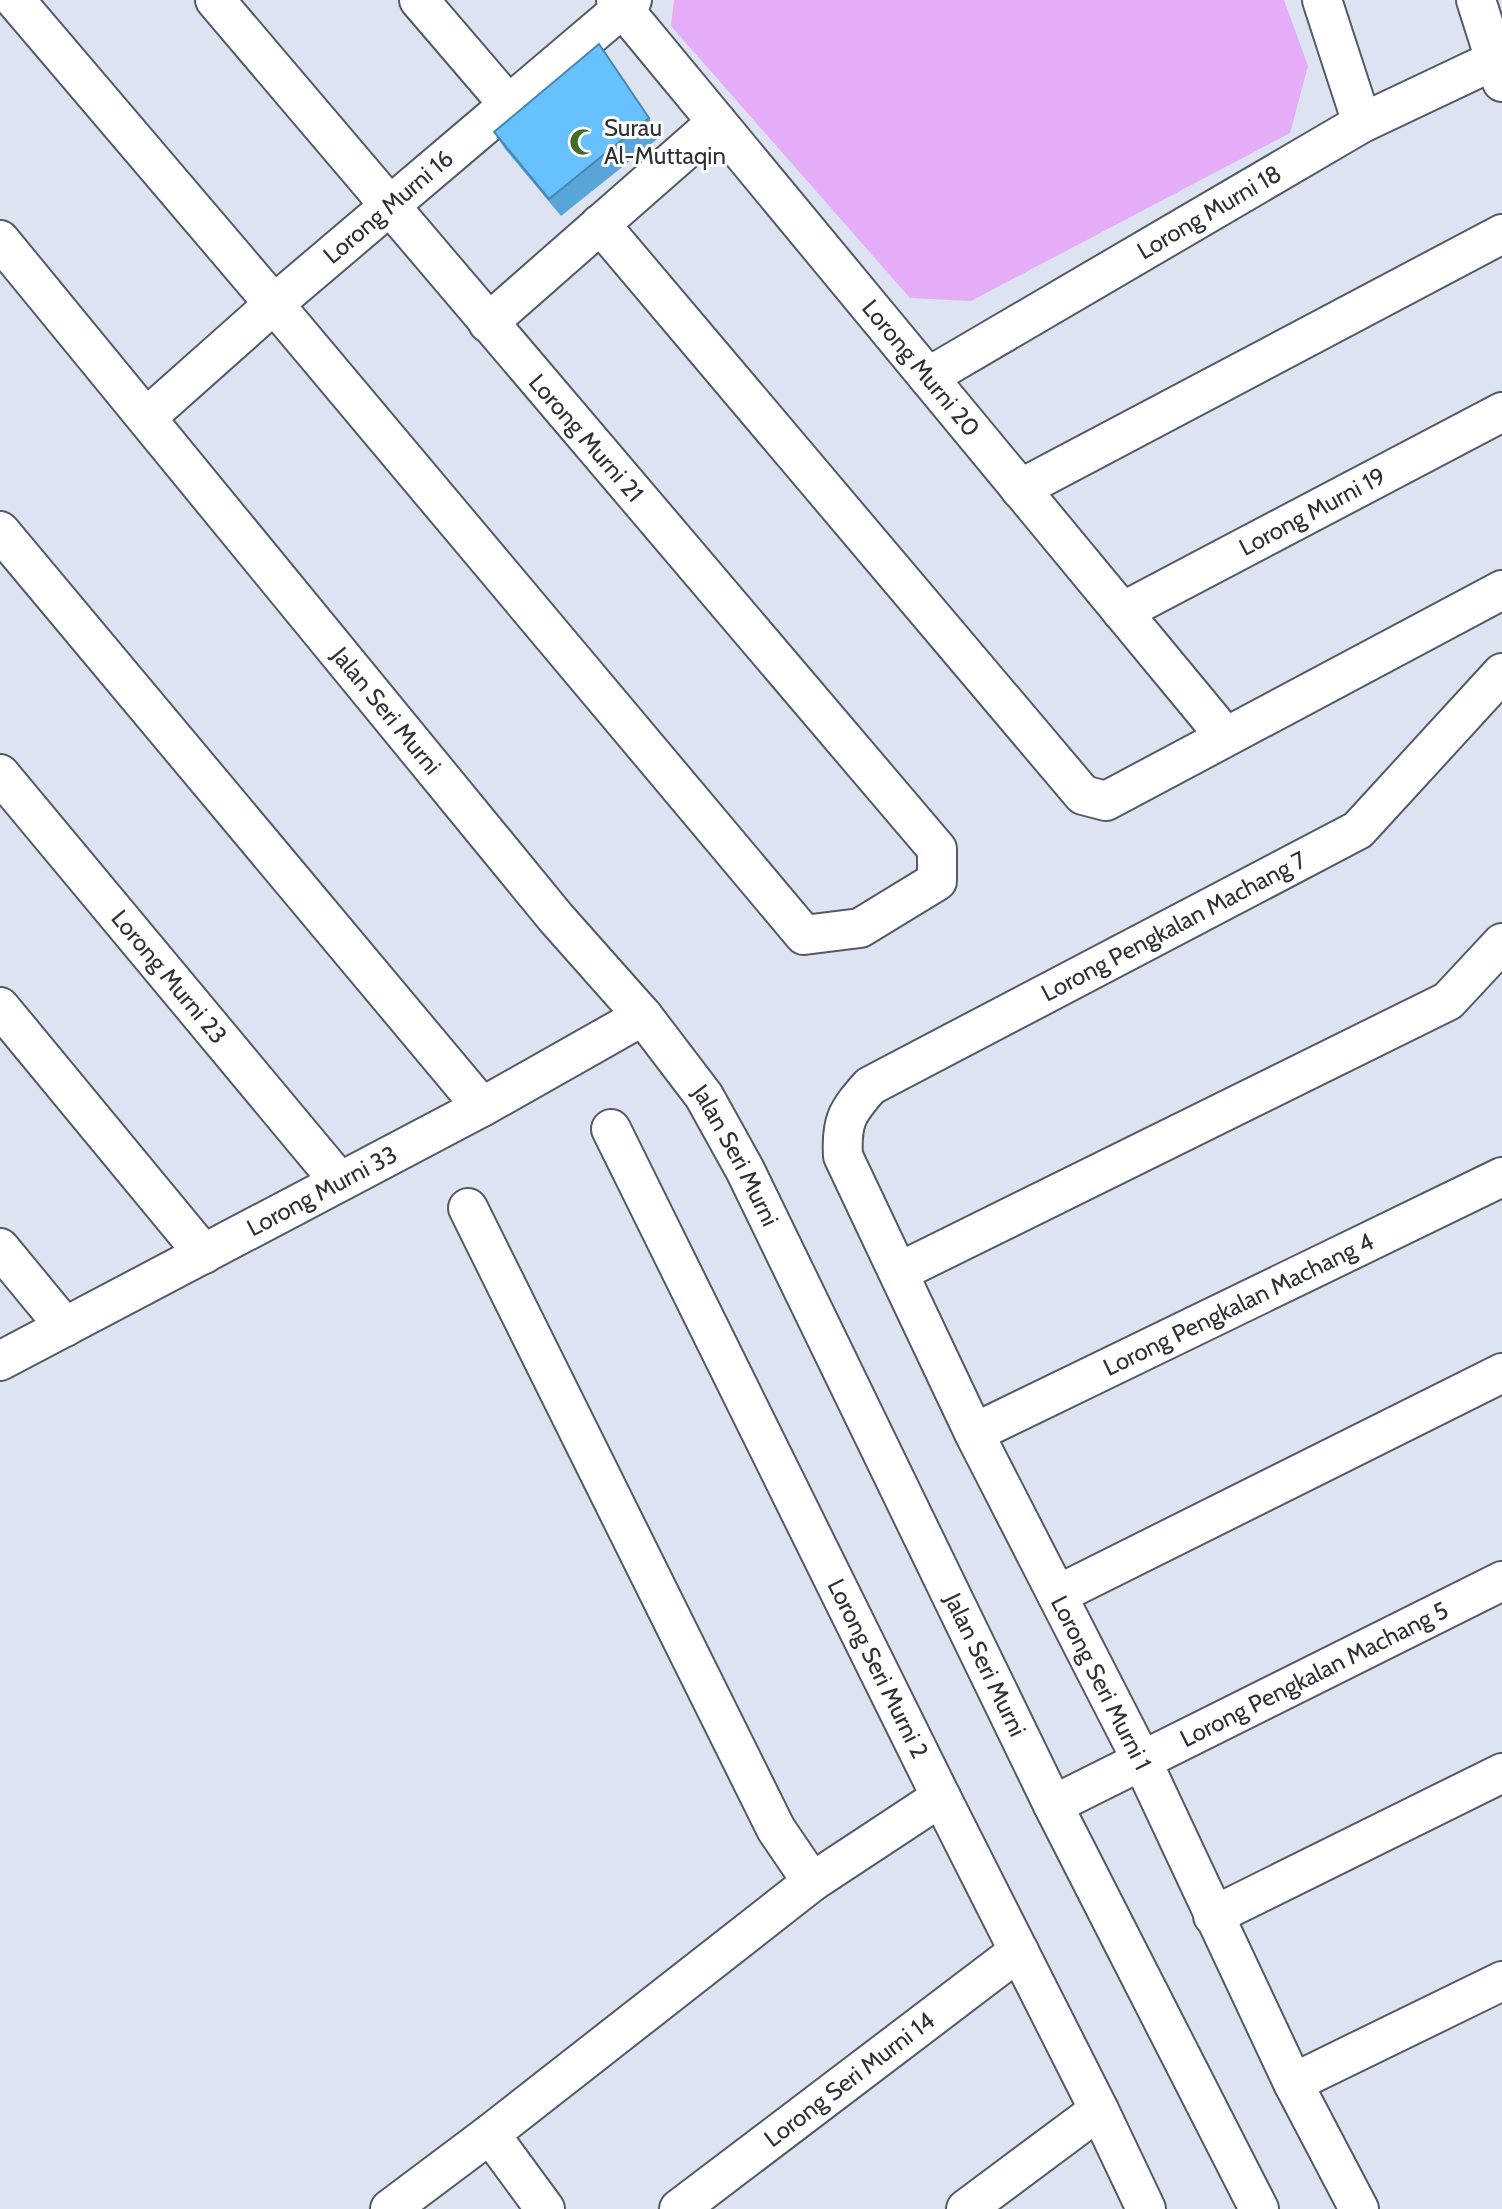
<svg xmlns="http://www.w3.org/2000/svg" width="1502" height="2209" viewBox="0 0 1502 2209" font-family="Cabin,sans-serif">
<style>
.green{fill:#e5acf7}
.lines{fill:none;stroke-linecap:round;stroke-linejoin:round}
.minor-casing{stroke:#545a65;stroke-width:42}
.minor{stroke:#fff;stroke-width:38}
.wall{fill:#58a6d9}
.building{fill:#66c1fc;stroke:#4787b0;stroke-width:2}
.labels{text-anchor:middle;stroke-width:6;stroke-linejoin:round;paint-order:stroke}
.poi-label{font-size:24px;fill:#2e3136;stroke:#fff;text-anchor:start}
.street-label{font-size:24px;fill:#2e3136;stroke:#fff}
</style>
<rect width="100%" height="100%" fill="#dde3f1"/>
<path class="green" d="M674 0H1284L1308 66 1290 133 971 301 910 298 671 26Z"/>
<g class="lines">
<defs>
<g id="minor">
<path d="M15 0 274 304 804 935 860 928 937 881V849L215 0"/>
<path d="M419 0 509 105"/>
<path id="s1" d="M616 0 1225 736"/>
<path d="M1322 0 1362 123"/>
<path d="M1476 0 1502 82"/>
<path d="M600 224 1083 795 1106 801 1502 590"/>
<path id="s2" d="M0 240 556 918 643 1016 704 1096 745 1170 1053 1805 1259 2209"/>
<path d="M488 323 717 122"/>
<path id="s3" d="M928 377 1362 123 1495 60"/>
<path id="s4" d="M147 417 274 304 632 0"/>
<path d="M1020 489 1502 234"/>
<path d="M0 531 482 1107"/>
<path id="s5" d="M1122 612 1502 412"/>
<path id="s6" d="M0 774 339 1181"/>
<path d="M0 1007 204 1254"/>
<path id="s7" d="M611 1129 941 1797 1099 2110 1146 2209"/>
<path d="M468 1208 776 1829 812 1882"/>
<path d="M0 1248 65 1327"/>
<path d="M899 1272 1448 1001 1502 943"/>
<path id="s8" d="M0 1361 482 1107 643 1016"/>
<path id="s9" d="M974 1433 1502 1177"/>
<path d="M1057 1595 1502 1373"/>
<path id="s10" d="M1053 1805 1502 1581"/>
<path d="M1213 1916 1502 1773"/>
<path d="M1293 2083 1502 1981"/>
<path d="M490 2134 545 2209"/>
<path d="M390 2209 490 2134 812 1882 941 1797"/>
<path id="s11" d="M679 2209 1019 1951"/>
<path d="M966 2209 1099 2110"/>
<path id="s12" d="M1359 2209 1293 2083 1142 1761 974 1433 843 1156C841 1121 847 1112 870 1086L1358 830 1502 673"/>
</g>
</defs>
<use href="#minor" class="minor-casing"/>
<use href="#minor" class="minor"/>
</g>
<path class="wall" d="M599 44 661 136 561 216 505 149 494 132Z"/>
<path class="building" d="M599 44 649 118 549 199 494 132Z"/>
<defs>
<symbol id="mosque-bare" viewBox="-9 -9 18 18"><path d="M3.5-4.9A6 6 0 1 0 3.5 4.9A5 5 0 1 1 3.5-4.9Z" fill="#446c27" stroke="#fff" stroke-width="2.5" paint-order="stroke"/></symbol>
</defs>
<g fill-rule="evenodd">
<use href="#mosque-bare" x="564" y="123" width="38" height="38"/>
</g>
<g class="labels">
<g class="poi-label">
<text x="604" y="136">Surau<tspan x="604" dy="28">Al-Muttaqin</tspan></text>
</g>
<g class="street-label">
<text dy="8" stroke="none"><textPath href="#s4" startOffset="320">Lorong Murni 16</textPath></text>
<text dy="8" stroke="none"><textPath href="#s3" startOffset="326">Lorong Murni 18</textPath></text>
<text dy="8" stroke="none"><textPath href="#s1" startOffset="478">Lorong Murni 20</textPath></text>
<text transform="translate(586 438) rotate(49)" y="8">Lorong Murni 21</text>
<text dy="8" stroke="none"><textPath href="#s5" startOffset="215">Lorong Murni 19</textPath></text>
<text dy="8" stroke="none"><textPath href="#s2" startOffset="609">Jalan Seri Murni</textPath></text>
<text dy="8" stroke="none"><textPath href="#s12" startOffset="1594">Lorong Pengkalan Machang 7</textPath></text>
<text dy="8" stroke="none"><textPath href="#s6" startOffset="264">Lorong Murni 23</textPath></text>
<text dy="8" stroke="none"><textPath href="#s2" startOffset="1176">Jalan Seri Murni</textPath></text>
<text dy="8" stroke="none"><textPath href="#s8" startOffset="364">Lorong Murni 33</textPath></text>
<text dy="8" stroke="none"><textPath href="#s9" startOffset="294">Lorong Pengkalan Machang 4</textPath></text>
<text dy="8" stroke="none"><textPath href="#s2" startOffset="1743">Jalan Seri Murni</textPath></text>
<text dy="8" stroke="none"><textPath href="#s7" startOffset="602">Lorong Seri Murni 2</textPath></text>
<text dy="8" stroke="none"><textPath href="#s10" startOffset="292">Lorong Pengkalan Machang 5</textPath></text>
<text transform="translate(1101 1683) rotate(63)" y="8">Lorong Seri Murni 1</text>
<text dy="8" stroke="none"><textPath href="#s11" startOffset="214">Lorong Seri Murni 14</textPath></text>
</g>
</g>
</svg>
